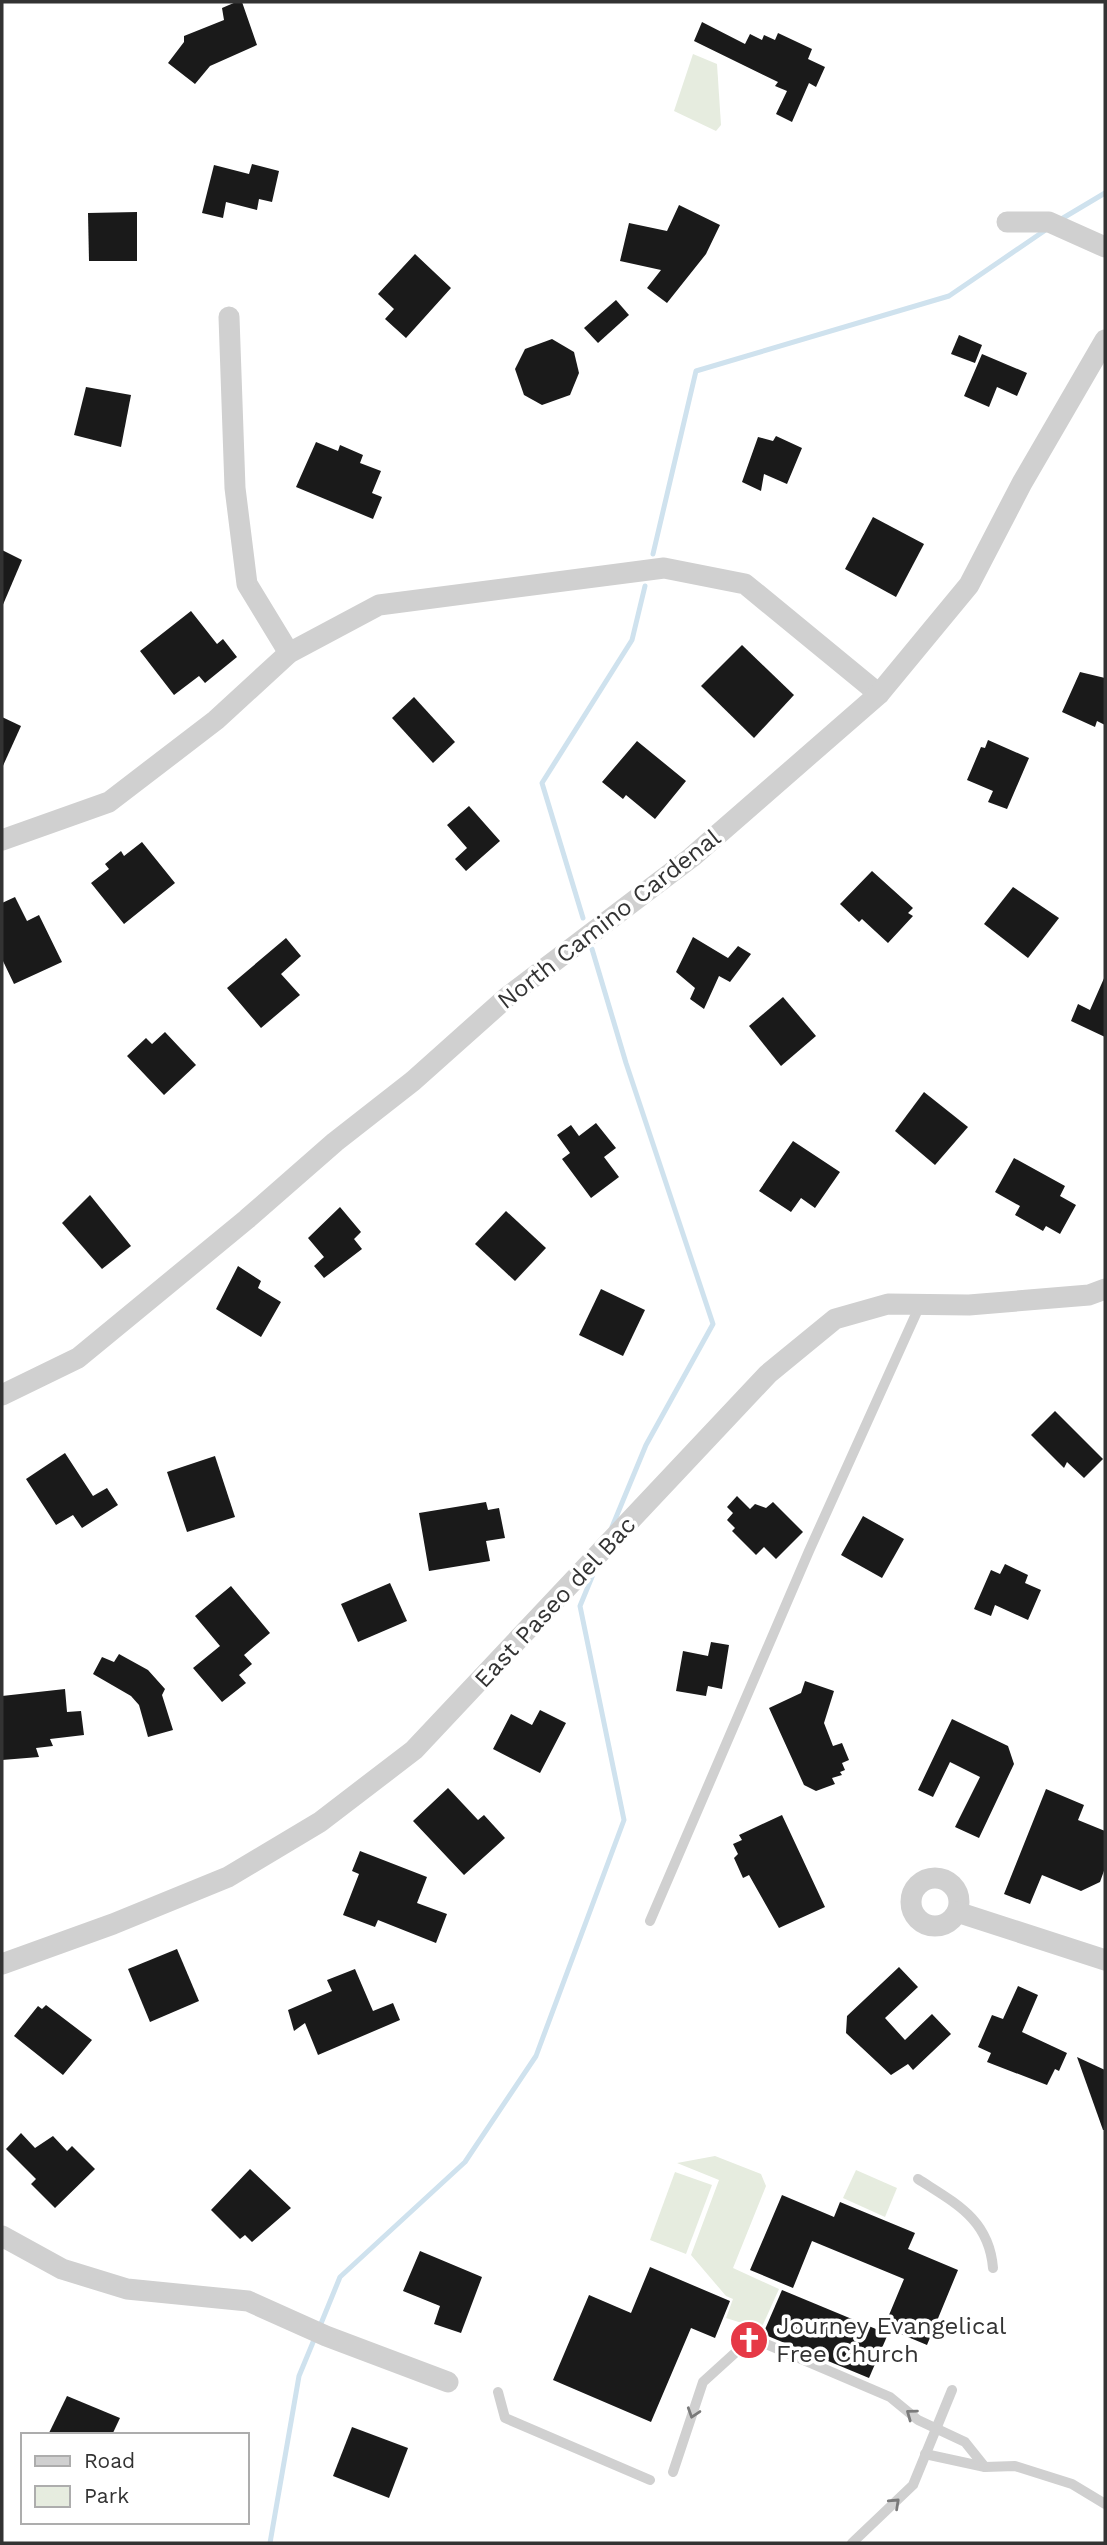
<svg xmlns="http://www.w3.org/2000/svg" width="1107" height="2545" viewBox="0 0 1107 2545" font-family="'Work Sans',sans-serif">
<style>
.green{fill:#e6ecdf}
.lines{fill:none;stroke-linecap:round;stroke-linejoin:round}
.stream{stroke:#cfe2ee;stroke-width:5}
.building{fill:#1a1a1a}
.service{stroke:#d0d0d0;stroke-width:10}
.minor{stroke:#d0d0d0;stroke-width:21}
.oneway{stroke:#7a7a7a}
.labels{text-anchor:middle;stroke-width:7;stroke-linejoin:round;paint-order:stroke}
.street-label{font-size:24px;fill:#333;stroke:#fff}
.poi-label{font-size:24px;fill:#333;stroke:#fff;text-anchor:start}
</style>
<rect width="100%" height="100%" fill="#fff"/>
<g class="green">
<path d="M693 54 717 64 721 125 716 131 674 111Z"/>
<path d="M715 2156 761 2174 766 2186 733 2268 779 2289 761 2329 726 2318 733 2299 726 2296 691 2255 719 2180 677 2163Z"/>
<path d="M856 2170 897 2188 885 2217 843 2198Z"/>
<path d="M675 2172 712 2185 686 2254 650 2240Z"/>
</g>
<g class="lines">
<g class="stream">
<path d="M1058 221 1105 193"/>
<path d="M653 554 696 371 949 296 1047 229"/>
<path d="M583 918 542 783 632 640 645 586"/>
<path d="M592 949 626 1063 713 1324 646 1445 612 1527"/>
<path d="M320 2326 340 2277 465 2162 536 2056 624 1820 580 1606 594 1572"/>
<path d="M270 2543 299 2376 316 2335"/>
</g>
</g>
<g class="building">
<path d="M236 2H242L257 45 210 66 195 84 168 63 184 42V36L224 20 222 8Z"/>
<path d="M702 22 745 44 750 34 762 40 764 35 775 40 778 33 812 49 808 59 825 67 816 87 809 83 792 122 776 114 787 91 775 86 778 82 694 41Z"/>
<path d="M252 164 279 171 272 202 259 199 257 210 226 202 223 218 202 213 214 165 249 174Z"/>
<path d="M679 205 720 225 706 254 667 303 647 288 661 270 620 261 629 223 667 231Z"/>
<path d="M137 212V261H89L88 213Z"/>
<path d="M415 254 451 288 406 338 385 319 394 309 378 294Z"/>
<path d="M616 300 629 315 598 343 584 328Z"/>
<path d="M959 335 982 345 975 363 951 354Z"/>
<path d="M552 339 574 352 579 373 570 395 542 405 524 395 515 369 525 349Z"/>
<path d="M982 354 1027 373 1017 396 997 387 989 407 964 396Z"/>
<path d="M86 387 131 395 121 447 74 435Z"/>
<path d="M776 436 802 448 787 484 764 474 761 491 742 482 758 437 773 441Z"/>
<path d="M316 442 338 451 340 445 363 455 360 463 381 471 372 493 382 497 373 519 296 487Z"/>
<path d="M873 517 924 544 896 597 845 569Z"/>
<path d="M2 550 22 560 2 607Z"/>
<path d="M191 611 217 644 223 639 237 657 205 683 199 676 174 695 140 651Z"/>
<path d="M742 645 794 695 754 738 701 686Z"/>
<path d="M1080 672 1105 678V725L1097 721 1095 727 1062 712Z"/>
<path d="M414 697 455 742 433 763 392 718Z"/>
<path d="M2 717 21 726 2 768Z"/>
<path d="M988 740 1029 758 1007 809 988 802 993 791 967 780 981 747 985 748Z"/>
<path d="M637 741 686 781 655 819 626 795 623 799 602 782Z"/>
<path d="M469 806 500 841 466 871 455 859 467 848 447 825Z"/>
<path d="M142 842 175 883 124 924 91 883 109 869 105 864 121 851 124 856Z"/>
<path d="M872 871 913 908 908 913 913 916 888 943 862 919 859 922 840 904Z"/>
<path d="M1013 887 1059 918 1028 958 984 924Z"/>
<path d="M15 897 27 921 39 915 62 962 14 984 2 959V903Z"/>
<path d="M693 937 728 958 738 946 751 954 730 982 719 976 704 1009 690 999 695 988 676 972Z"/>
<path d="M286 938 301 956 281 974 300 995 261 1028 227 988Z"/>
<path d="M1105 976V1037L1071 1021 1078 1004 1090 1010Z"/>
<path d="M783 997 816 1036 781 1066 749 1026Z"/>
<path d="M165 1032 196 1065 164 1095 127 1056 146 1038 152 1044Z"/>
<path d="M924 1092 968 1127 935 1165 895 1131Z"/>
<path d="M596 1123 616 1148 604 1157 619 1177 591 1198 562 1159 570 1153 557 1135 571 1125 579 1136Z"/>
<path d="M793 1141 840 1172 815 1208 801 1198 791 1212 759 1191Z"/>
<path d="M1014 1158 1065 1186 1060 1196 1076 1205 1060 1234 1046 1226 1043 1231 1015 1215 1020 1206 995 1192Z"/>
<path d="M90 1195 131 1246 102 1269 62 1223Z"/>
<path d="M340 1207 361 1232 354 1239 362 1249 324 1278 314 1266 324 1257 308 1238Z"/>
<path d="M506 1211 546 1248 515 1281 475 1244Z"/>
<path d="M238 1266 261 1281 258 1288 281 1302 261 1337 216 1309Z"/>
<path d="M601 1289 645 1310 623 1356 579 1335Z"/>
<path d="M1055 1411 1103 1459 1084 1478 1067 1462 1064 1468 1031 1435Z"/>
<path d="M65 1453 93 1496 107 1488 118 1505 82 1528 73 1515 56 1525 26 1479Z"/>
<path d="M215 1456 235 1517 187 1532 167 1472Z"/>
<path d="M737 1496 750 1509 755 1504 766 1508 773 1502 803 1532 776 1559 764 1547 756 1555 732 1531 735 1528 727 1520 733 1513 727 1507Z"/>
<path d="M486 1502 488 1510 499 1508 505 1538 486 1541 490 1561 429 1571 419 1513Z"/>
<path d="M863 1516 904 1539 882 1578 841 1555Z"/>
<path d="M1005 1564 1028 1575 1025 1583 1041 1590 1028 1620 995 1605 991 1616 974 1609 991 1570 1000 1574Z"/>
<path d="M390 1583 407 1621 358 1642 341 1604Z"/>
<path d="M231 1586 270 1633 244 1655 252 1664 239 1675 246 1683 222 1702 193 1668 220 1646 195 1616Z"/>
<path d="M711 1642 729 1645 722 1689 708 1686 706 1696 676 1691 683 1651 708 1656Z"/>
<path d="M119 1654 148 1670 165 1689 162 1695 173 1730 148 1737 139 1705 131 1696 93 1674 102 1657 114 1662Z"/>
<path d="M805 1681 834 1691 824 1723 833 1746 842 1743 849 1760 842 1763 845 1770 840 1772 842 1775 832 1778 835 1784 816 1791 804 1785 769 1708 801 1693Z"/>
<path d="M65 1689 67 1712 81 1711 84 1735 50 1739 53 1746 36 1748 39 1757 2 1760V1696Z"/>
<path d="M540 1710 566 1723 540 1773 493 1749 511 1714 532 1725Z"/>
<path d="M952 1719 1008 1746 1014 1764 979 1838 955 1827 980 1777 950 1762 933 1797 918 1790Z"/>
<path d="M448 1788 478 1820 484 1815 505 1838 464 1875 413 1821Z"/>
<path d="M1046 1789 1084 1805 1078 1820 1105 1831V1868L1100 1882 1081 1891 1042 1875 1030 1904 1004 1894Z"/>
<path d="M782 1815 825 1907 779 1928 749 1875 743 1878 734 1858 738 1854 733 1844 742 1840 739 1835Z"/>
<path d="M360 1851 427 1877 417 1903 447 1914 436 1943 378 1920 375 1927 343 1915 359 1874 352 1871Z"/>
<path d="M177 1949 199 2001 150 2022 128 1969Z"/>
<path d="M899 1967 918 1987 885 2018 905 2040 932 2014 951 2034 913 2070 908 2064 891 2075 846 2033 847 2016Z"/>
<path d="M355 1969 373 2011 393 2003 400 2020 318 2055 305 2023 294 2031 288 2010 332 1991 327 1980Z"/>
<path d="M1018 1986 1038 1995 1022 2032 1067 2053 1059 2071 1055 2069 1047 2085 987 2062 991 2053 978 2047 992 2015 1003 2019Z"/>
<path d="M46 2005 92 2040 63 2075 14 2036 38 2006 42 2009Z"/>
<path d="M1077 2057 1105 2070V2130H1103Z"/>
<path d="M21 2133 35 2148 53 2136 67 2151 72 2146 95 2169 55 2208 31 2184 36 2179 6 2149Z"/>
<path d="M250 2169 291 2208 252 2242 245 2235 240 2239 211 2210Z"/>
<path d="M782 2195 834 2217 840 2202 915 2233 908 2249 958 2270 927 2345 884 2327 904 2279 812 2241 793 2288 750 2270Z"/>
<path d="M420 2251 482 2277 461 2333 434 2324 440 2306 403 2291Z"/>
<path d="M650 2267 730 2301 715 2338 691 2328 651 2422 553 2380 589 2295 631 2313Z"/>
<path d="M782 2290 888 2334 869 2378 763 2334Z"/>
<path d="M67 2396 120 2418 112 2435H48Z"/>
<path d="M352 2427 408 2448 389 2498 333 2476Z"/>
</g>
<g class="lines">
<g class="service">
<path d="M650 1921 809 1551 920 1305"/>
<path d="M918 2179C955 2203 989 2219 993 2268"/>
<path d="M498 2392 505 2418 650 2480"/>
<path d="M925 2454 985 2467 1015 2466 1072 2484 1105 2504"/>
<path d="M673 2472 703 2382 746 2343 759 2341 890 2397 918 2420 965 2442 985 2467"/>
<path d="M852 2543 913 2485 952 2390"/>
</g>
<g class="minor">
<path d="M1007 222H1049L1105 247"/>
<path d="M229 317 235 488 247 584 289 653"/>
<path d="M2 840 109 802 216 720 289 653 379 605 664 568 745 584 879 694"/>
<path d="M2 1395 78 1358 247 1219 335 1142 413 1081 506 998 692 857 879 694 969 585 1022 483 1105 340"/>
<circle cx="935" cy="1902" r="24"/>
<path d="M957 1912 1105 1960"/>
<path d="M2 1964 113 1924 228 1877 320 1822 414 1750 768 1374 835 1319 888 1304 969 1305 1089 1295 1105 1289"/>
<path d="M2 2236 62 2269 127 2289 248 2301 326 2336 448 2382"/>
</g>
</g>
<defs><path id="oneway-chevron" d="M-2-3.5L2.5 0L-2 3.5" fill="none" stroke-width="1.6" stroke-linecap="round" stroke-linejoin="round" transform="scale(1.75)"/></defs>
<g class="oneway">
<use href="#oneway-chevron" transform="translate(693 2413) rotate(108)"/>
<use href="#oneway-chevron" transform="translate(911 2414) rotate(-144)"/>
<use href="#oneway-chevron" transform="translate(895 2503) rotate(-43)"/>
</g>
<defs>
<symbol id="church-disc" viewBox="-11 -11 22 22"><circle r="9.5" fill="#e63946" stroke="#fff"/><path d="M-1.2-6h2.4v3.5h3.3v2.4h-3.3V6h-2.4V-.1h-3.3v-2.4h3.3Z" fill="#fff"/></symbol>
</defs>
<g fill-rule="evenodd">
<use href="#church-disc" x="727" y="2318" width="44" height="44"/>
</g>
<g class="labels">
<g class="street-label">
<text transform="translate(609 919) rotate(-38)" y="8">North Camino Cardenal</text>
<text transform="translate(555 1602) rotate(-47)" y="8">East Paseo del Bac</text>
</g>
<g class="poi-label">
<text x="776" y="2334">Journey Evangelical<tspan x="776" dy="28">Free Church</tspan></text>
</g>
</g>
<rect width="1107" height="2545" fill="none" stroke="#333333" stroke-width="7"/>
<rect x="21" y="2433" width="228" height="91" fill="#ffffff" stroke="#adadad" stroke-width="2"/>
<rect x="35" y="2456" width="35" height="10" fill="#d0d0d0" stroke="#adadad" stroke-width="2"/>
<text x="84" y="2468" font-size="21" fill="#333333">Road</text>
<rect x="35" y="2486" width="35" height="21" fill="#e6ecdf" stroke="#adadad" stroke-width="2"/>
<text x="84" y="2503" font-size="21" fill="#333333">Park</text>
</svg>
